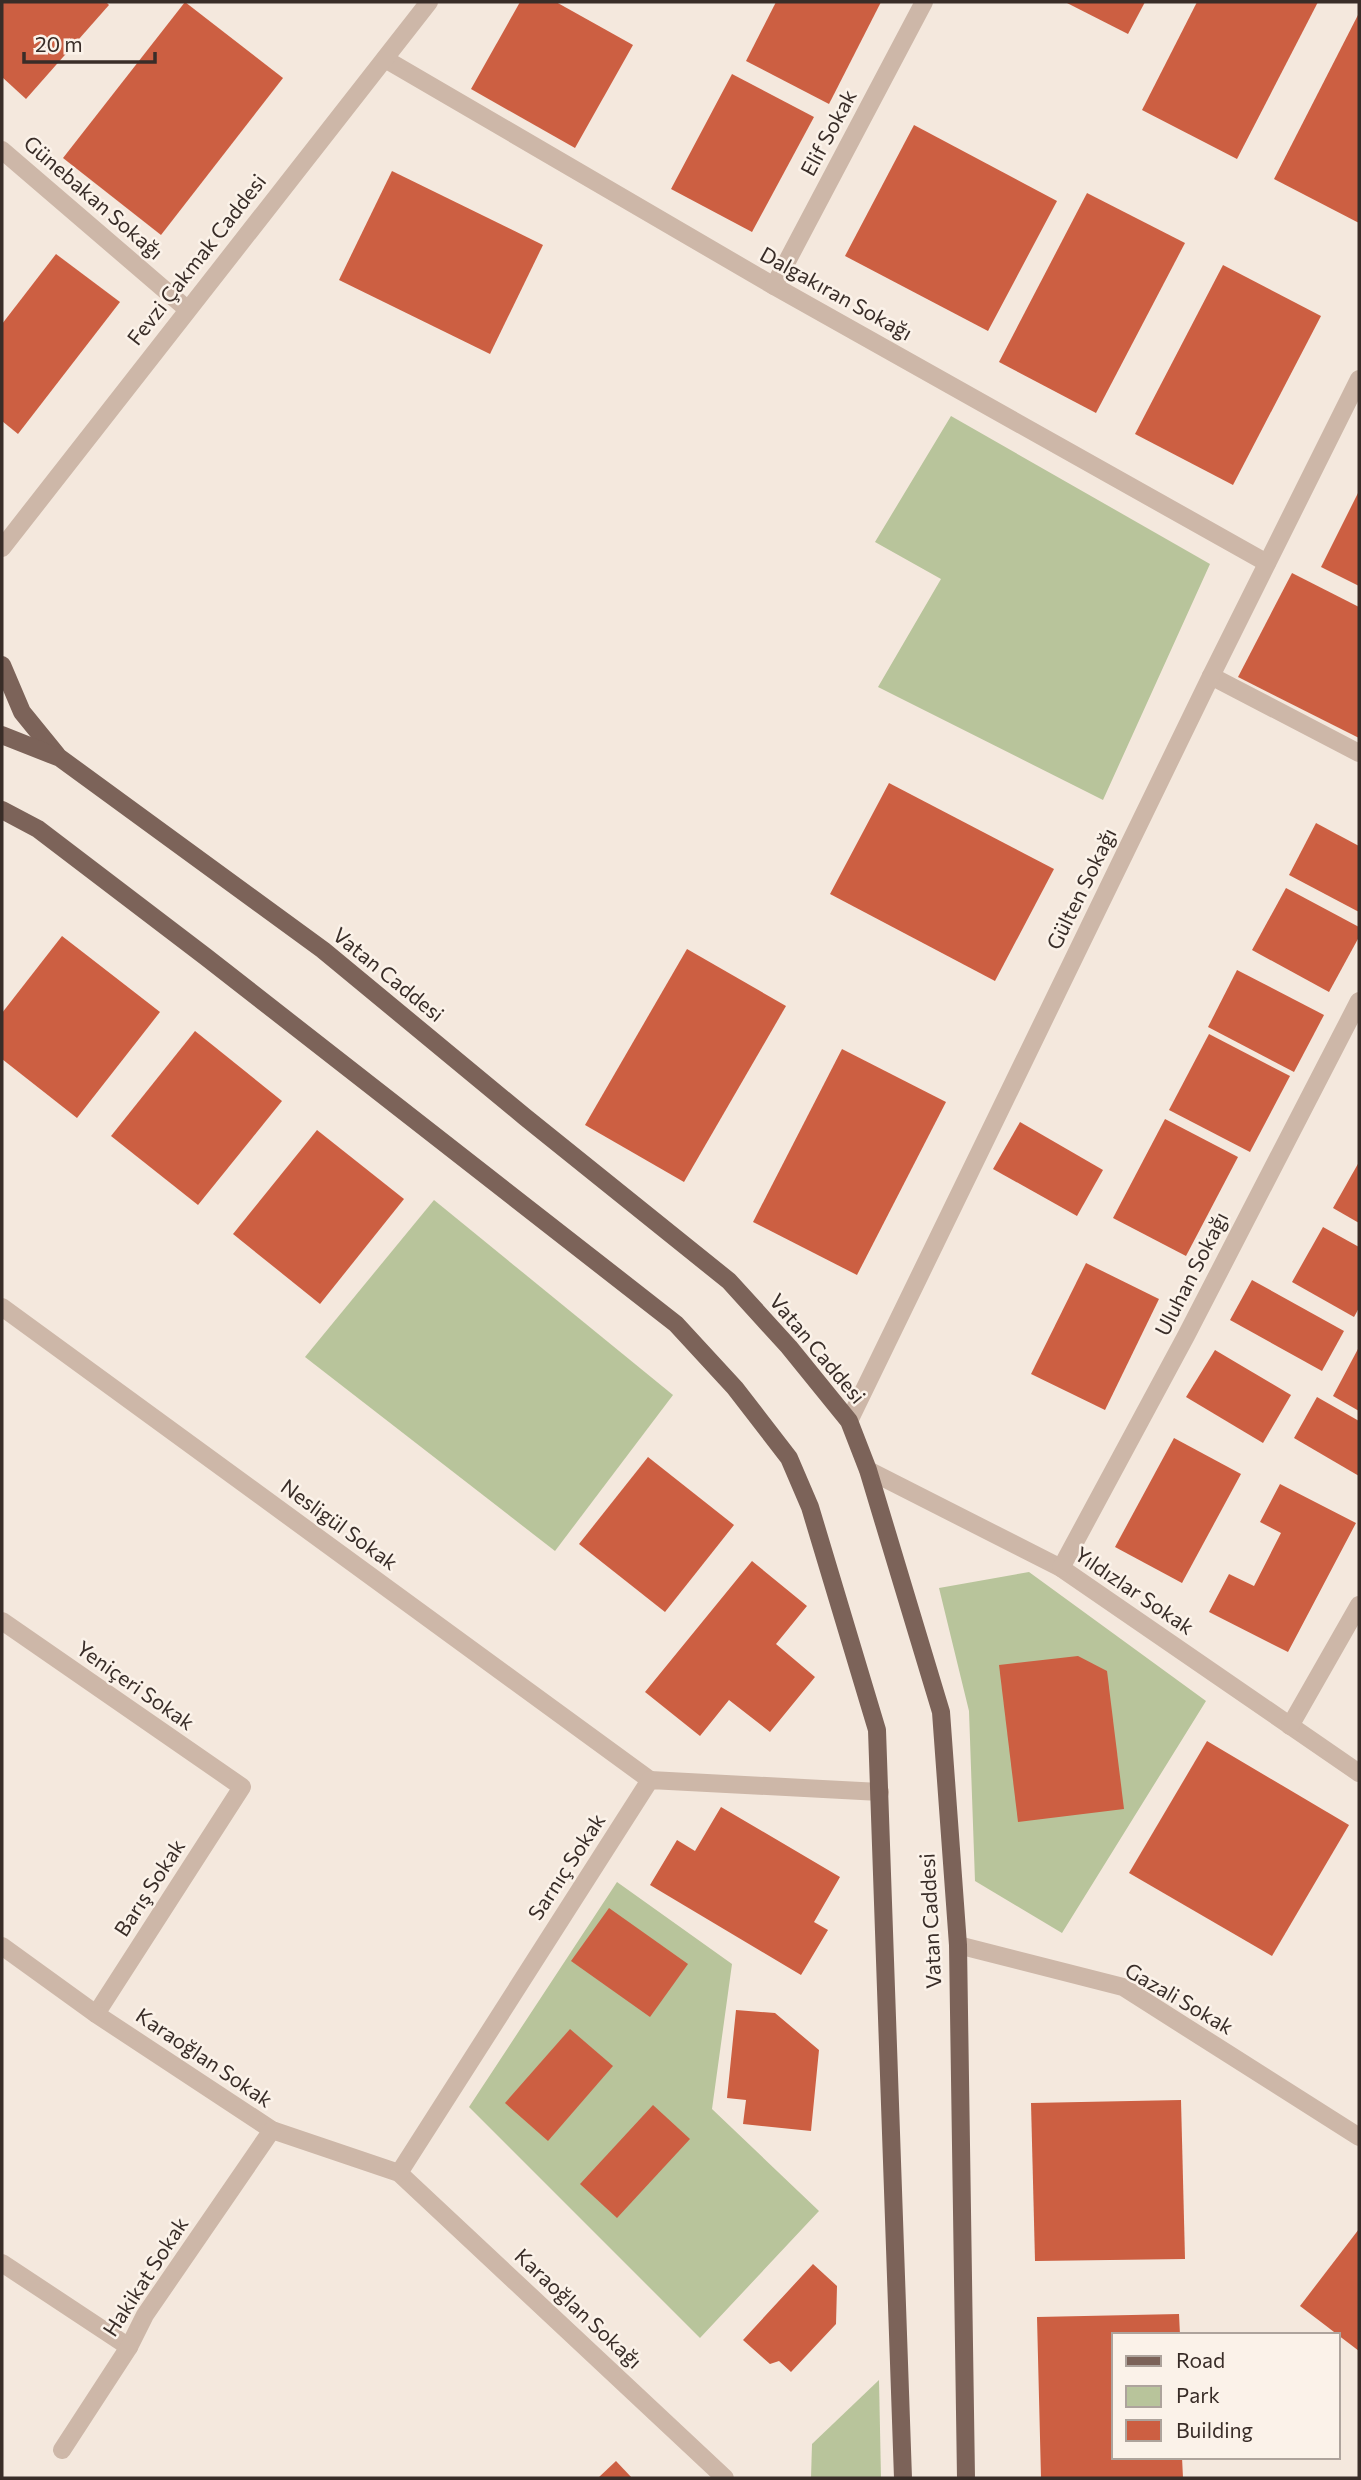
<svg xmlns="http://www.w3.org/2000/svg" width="1361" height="2480" viewBox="0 0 1361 2480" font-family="Commissioner,sans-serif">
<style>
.green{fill:#b8c49b}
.building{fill:#cc5f42}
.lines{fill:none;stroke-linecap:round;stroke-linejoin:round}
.minor{stroke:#cdb7a8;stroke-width:18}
.major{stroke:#7c6359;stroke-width:18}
.labels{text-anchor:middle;stroke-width:5;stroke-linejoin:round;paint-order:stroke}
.street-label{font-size:21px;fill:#392d28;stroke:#fbf2e9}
</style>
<rect width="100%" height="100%" fill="#f4e8dd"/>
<g class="green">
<path d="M951 416 1210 564 1103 800 878 687 941 579 875 542Z"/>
<path d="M434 1200 673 1395 555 1551 305 1357Z"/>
<path d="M1029 1572 1206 1701 1062 1933 975 1881 969 1711 939 1588Z"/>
<path d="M617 1882 732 1964 712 2109 819 2211 700 2338 469 2107Z"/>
<path d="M879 2380 881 2478H811L812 2444Z"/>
</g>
<g class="building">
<path d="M2 2H106L109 5 26 99 2 77Z"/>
<path d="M185 2 283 78 161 235 63 158Z"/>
<path d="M520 2H556L633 45 575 148 471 89Z"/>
<path d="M776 2H881L829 104 746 61Z"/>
<path d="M1065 2H1145L1128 34Z"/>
<path d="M1197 2H1318L1237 159 1142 110Z"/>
<path d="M1359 13V223L1274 179Z"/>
<path d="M732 74 814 117 752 232 671 189Z"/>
<path d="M914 125 1057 201 988 331 845 256Z"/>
<path d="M392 171 543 245 490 354 339 280Z"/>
<path d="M1087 193 1185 243 1096 413 999 362Z"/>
<path d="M56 254 120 302 18 434 2 421V324Z"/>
<path d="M1223 265 1321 316 1233 485 1135 434Z"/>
<path d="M1359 491V586L1321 567Z"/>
<path d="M1292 573 1359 607V738L1238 677Z"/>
<path d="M889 783 1054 869 995 981 830 894Z"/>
<path d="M1316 823 1359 846V912L1289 875Z"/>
<path d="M1286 888 1359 927V937L1329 992 1252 950Z"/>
<path d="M62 936 160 1012 77 1118 2 1059V1013Z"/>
<path d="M687 949 786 1006 684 1182 585 1125Z"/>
<path d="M1237 970 1324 1015 1294 1072 1208 1027Z"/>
<path d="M195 1031 282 1101 198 1205 111 1136Z"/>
<path d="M1209 1034 1290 1076 1250 1152 1169 1110Z"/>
<path d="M842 1049 946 1102 857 1275 753 1222Z"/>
<path d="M1165 1119 1238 1157 1186 1256 1113 1218Z"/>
<path d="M1020 1122 1103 1170 1077 1216 993 1169Z"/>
<path d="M317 1130 404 1199 320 1304 233 1234Z"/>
<path d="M1359 1162V1223L1333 1208Z"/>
<path d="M1323 1227 1359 1247V1308L1354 1317 1292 1282Z"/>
<path d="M1086 1263 1159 1299 1105 1410 1031 1374Z"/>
<path d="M1252 1280 1344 1331 1322 1371 1230 1320Z"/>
<path d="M1359 1347V1411L1333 1396Z"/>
<path d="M1215 1350 1291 1395 1263 1443 1186 1397Z"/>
<path d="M1317 1397 1359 1421V1476L1294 1438Z"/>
<path d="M1174 1438 1241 1474 1182 1583 1115 1547Z"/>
<path d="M648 1457 734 1525 665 1612 579 1544Z"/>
<path d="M1280 1484 1356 1523 1288 1652 1209 1612 1229 1574 1254 1586 1281 1533 1260 1522Z"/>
<path d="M752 1561 807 1606 776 1644 815 1677 770 1732 729 1700 700 1736 645 1692Z"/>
<path d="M1078 1656 1107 1671 1124 1809 1018 1822 999 1665Z"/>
<path d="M1207 1741 1349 1825 1272 1956 1129 1873Z"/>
<path d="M721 1807 840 1877 814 1922 828 1930 801 1975 650 1885 677 1840 695 1851Z"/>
<path d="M609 1908 688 1964 650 2017 571 1961Z"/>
<path d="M736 2010 775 2013 819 2050 811 2131 743 2124 746 2100 727 2098Z"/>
<path d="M570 2029 613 2066 548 2141 505 2103Z"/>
<path d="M1181 2100 1185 2259 1035 2261 1031 2103Z"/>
<path d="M653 2105 690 2139 617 2218 580 2184Z"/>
<path d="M1359 2229V2351L1300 2306Z"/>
<path d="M813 2264 837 2286 836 2324 791 2372 779 2361 770 2364 743 2340Z"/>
<path d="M1179 2314 1180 2335H1114V2457H1182L1183 2478H1041L1037 2317Z"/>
<path d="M616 2461 632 2478H598Z"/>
</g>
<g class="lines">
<g class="minor">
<path d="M385 59 774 286 1267 563"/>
<path d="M2 150 187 309"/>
<path d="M774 286 924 2"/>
<path d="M2 548 429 2"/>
<path d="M1211 676 1359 753"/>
<path d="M2 1307 650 1780"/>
<path d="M849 1421 1211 676 1359 379"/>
<path d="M868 1470 1061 1568 1359 1773"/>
<path d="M1061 1568 1186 1336 1359 1001"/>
<path d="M2 1621 242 1787 96 2014"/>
<path d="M1290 1726 1359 1605"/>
<path d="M958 1945 1123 1987 1359 2137"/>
<path d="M2 1946 96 2014 272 2130 399 2173 725 2478"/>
<path d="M399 2173 650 1780 880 1792"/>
<path d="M2 2263 129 2347"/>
<path d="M62 2450 129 2347 145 2315 272 2130"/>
</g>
<g class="major">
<path d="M2 665 22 712 57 755"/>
<path d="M2 735 60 758 323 950 525 1117 729 1281 789 1347 849 1421 868 1470 941 1712 958 1945 966 2478"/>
<path d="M2 810 38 829 206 957 676 1324 735 1388 789 1458 810 1507 877 1730 903 2478"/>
</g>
</g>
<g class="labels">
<g class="street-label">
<text transform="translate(829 133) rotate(-62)" y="7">Elif Sokak</text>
<text transform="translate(93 198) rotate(41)" y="7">Günebakan Sokağı</text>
<text transform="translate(197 260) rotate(-52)" y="7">Fevzi Çakmak Caddesi</text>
<text transform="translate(836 294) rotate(29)" y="7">Dalgakıran Sokağı</text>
<text transform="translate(1082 889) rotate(-64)" y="7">Gülten Sokağı</text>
<text transform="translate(388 975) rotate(39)" y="7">Vatan Caddesi</text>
<text transform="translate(1192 1274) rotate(-63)" y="7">Uluhan Sokağı</text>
<text transform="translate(817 1349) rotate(50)" y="7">Vatan Caddesi</text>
<text transform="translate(339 1525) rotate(36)" y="7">Nesligül Sokak</text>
<text transform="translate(1134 1591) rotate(34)" y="7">Yıldızlar Sokak</text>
<text transform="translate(135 1686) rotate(35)" y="7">Yeniçeri Sokak</text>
<text transform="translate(567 1867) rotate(-57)" y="7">Sarnıç Sokak</text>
<text transform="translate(150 1888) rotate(-57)" y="7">Barış Sokak</text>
<text transform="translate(931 1921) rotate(-93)" y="7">Vatan Caddesi</text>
<text transform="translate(1179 1999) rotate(30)" y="7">Gazali Sokak</text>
<text transform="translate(204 2058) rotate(34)" y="7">Karaoğlan Sokak</text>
<text transform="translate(146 2277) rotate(-57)" y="7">Hakikat Sokak</text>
<text transform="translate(578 2309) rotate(43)" y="7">Karaoğlan Sokağı</text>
</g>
</g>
<rect width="1361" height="2480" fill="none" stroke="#392d28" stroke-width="7"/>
<rect x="1112" y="2333" width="228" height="126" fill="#fbf2e9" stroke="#ada39c" stroke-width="2"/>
<rect x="1126" y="2356" width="35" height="10" fill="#7c6359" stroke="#ada39c" stroke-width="2"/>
<text x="1176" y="2368" font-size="21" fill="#392d28">Road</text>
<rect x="1126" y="2386" width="35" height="21" fill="#b8c49b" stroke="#ada39c" stroke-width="2"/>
<text x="1176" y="2403" font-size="21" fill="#392d28">Park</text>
<rect x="1126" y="2420" width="35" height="21" fill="#cc5f42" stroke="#ada39c" stroke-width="2"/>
<text x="1176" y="2438" font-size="21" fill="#392d28">Building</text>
<path d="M24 52v10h131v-10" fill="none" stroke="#392d28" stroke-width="3.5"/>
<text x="35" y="52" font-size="21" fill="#392d28" stroke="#fbf2e9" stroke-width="5" paint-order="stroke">20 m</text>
</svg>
